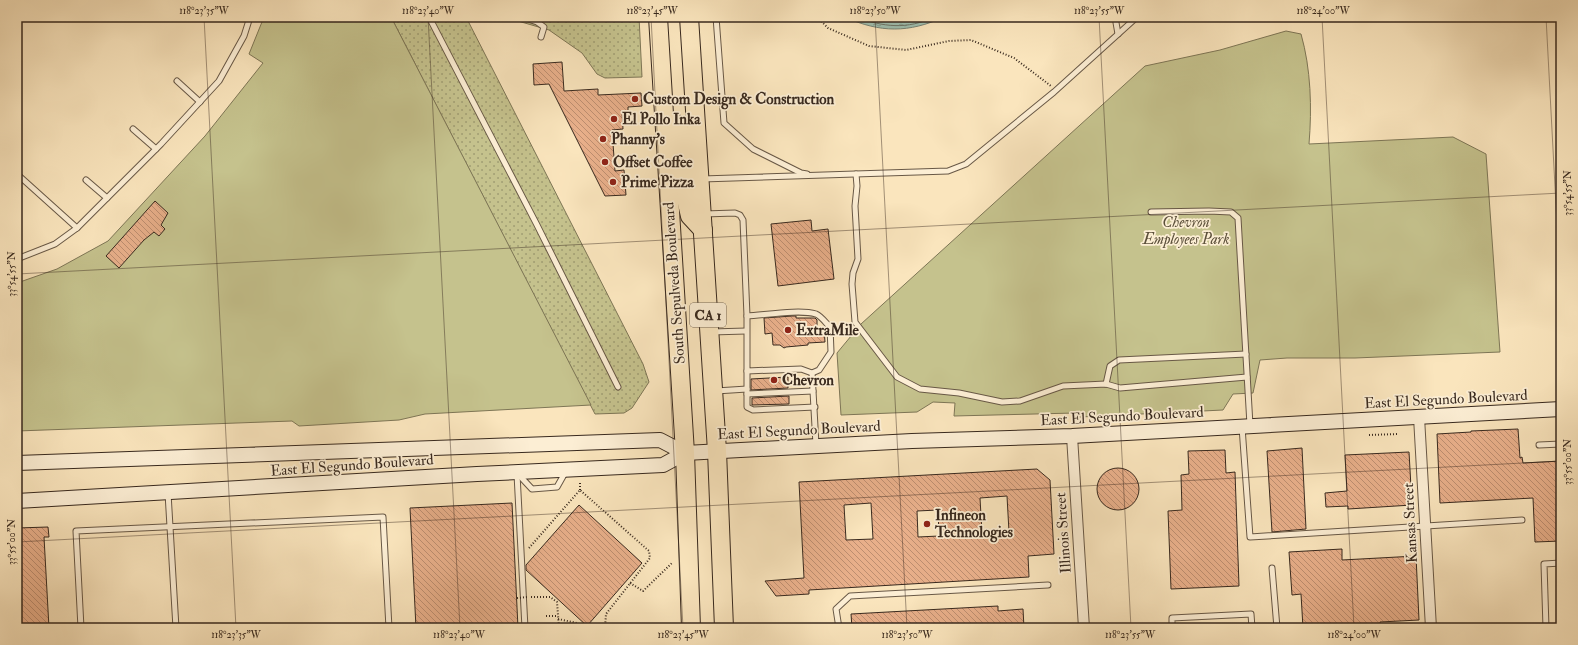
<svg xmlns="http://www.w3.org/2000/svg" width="1578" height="645" viewBox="0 0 1578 645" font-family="'IM FELL Double Pica',serif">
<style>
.grass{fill:url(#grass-dots);stroke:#7e7656}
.park{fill:#c5c28d;stroke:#7e7656}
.water{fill:url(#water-ripples);stroke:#758376}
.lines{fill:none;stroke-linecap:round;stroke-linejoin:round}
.shore{stroke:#6b7467;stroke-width:1}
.building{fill:url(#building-back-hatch);stroke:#38291e;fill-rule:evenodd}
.lane-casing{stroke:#685846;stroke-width:7}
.street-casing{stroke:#685846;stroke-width:12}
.secondary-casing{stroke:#38291e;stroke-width:16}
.highway-casing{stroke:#38291e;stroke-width:20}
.path{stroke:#38291e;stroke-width:2;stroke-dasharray:1 2;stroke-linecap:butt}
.lane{stroke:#fceed4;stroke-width:5}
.street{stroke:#fceed4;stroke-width:10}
.secondary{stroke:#fceed4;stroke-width:14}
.highway{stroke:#fae5bd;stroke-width:18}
.path-bridge{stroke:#38291e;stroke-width:2;stroke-dasharray:1 2;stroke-linecap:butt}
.ticks{fill:none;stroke:#38291e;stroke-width:1;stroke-opacity:0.45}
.poi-dot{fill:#8f2418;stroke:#fceed4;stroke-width:1.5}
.labels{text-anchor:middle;stroke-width:3.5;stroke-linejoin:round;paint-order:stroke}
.shield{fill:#fceed4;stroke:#736455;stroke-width:1}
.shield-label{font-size:14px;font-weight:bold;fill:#38291e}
.poi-label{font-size:15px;font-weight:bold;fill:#38291e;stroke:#fceed4;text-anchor:start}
.park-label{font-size:15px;font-style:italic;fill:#5b4f3a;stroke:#fceed4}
.street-label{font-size:15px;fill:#38291e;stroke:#fceed4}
.neatline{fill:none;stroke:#38291e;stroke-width:1.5}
.ticks-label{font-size:10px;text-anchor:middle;fill:#38291e}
</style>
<defs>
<pattern id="grass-dots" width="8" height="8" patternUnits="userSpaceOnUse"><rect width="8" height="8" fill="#c5c28d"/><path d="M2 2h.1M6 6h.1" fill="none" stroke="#a19e73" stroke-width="1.8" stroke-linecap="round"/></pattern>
<pattern id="water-ripples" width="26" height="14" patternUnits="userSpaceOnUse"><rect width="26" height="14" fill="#9ebfb0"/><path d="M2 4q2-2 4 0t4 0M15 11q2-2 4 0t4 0" fill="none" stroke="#829b8f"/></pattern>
<pattern id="building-back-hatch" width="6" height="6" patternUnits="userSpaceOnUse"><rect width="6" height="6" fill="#e8af8a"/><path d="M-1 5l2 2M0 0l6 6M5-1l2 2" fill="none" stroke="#bd8e70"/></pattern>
</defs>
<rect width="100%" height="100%" fill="#fae5bd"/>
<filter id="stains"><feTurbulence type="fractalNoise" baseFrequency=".005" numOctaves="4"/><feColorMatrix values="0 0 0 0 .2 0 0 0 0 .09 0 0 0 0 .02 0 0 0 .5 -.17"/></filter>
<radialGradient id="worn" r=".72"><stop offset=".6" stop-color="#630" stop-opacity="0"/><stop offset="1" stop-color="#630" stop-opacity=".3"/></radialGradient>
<g class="grass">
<path d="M391 17H466L643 364 649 382 632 408 624 413 595 414Z"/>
<path d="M504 17H639L642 77 605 78 597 74 582 53 549 30Z"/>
</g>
<g class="park">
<path d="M264 17H391L591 405 425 414 399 420 299 426 292 421 17 431V283L57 269 108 241 205 136 263 63 249 54Z"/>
<path d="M1286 31 1301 34C1311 69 1312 108 1309 144L1453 137 1486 154 1500 352 1355 358H1287L1260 360 1253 393 1233 394 1223 410 1080 417 1075 413 954 416 955 403 933 402 917 412 841 415 837 353 861 324 1145 66 1220 50Z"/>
</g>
<path class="water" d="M845 17H944C909 33 880 33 845 17Z"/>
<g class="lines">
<g class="shore">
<path d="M856 17C883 27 907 30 934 17"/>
<path d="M872 17C888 22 903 21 920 17"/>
</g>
</g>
<g class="building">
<path d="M562 62 564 91 598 89V95L641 93 642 106 628 107V111H622L623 129 612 130 615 171 624 170 626 195 605 196 549 84 534 85 533 64Z"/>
<path d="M155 201 168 213 161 225 165 229 159 236 154 232 144 240 119 268 106 256Z"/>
<path d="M811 220 812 231 828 229 834 279 778 286 771 224Z"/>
<path d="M792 316H796V318H815L817 320V328H824L825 342 808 343V345L786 347 784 348 780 345H773L772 333 765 334 764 318Z"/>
<path d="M788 377V388L751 390V379Z"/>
<path d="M789 396V404L752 405V398Z"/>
<path d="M1518 429 1520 458 1522 457 1523 463 1561 461V541L1535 542 1533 498 1440 503 1437 434 1471 432V431Z"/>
<path d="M1302 448 1306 529 1272 532 1267 451Z"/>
<path d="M1225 450 1226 473 1235 472 1239 586 1171 589 1168 511 1182 510 1181 475 1189 474 1188 451Z"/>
<path d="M1409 452 1412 505 1348 509V506L1326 507 1325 493 1347 491 1345 455Z"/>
<circle cx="1118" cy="489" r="21"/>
<path d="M1037 469 1050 480 1054 554 1028 556 1029 577 809 590V594L776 596 765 581 804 578 799 482ZM1007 496 1009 532 982 533 980 498ZM871 503 873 539 846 540 844 505ZM938 510 939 536 918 537 917 511Z"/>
<path d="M512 503 518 628H416L410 508Z"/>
<path d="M579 505 642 563 587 626 526 570V565Z"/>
<path d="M48 527 49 537H44L49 628H17V528Z"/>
<path d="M1342 549V560L1416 556 1419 620 1380 622 1381 628H1303L1301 594 1292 595 1289 552Z"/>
<path d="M998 606V611L1023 609 1024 628H852L851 614Z"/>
</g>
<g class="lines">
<defs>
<g id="lane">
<path d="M429 17 537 225 618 387"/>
<path d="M522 17 537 22 544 27 541 37"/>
<path d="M716 17 724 123 753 149 801 173 807 174"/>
<path d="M1115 17 1118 34"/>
<path d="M177 81 200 102"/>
<path d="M133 129 156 149"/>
<path d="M17 174 77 228"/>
<path d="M856 174 857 186 855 206 858 259 853 273 852 284 855 322 897 377 920 389 959 393 1002 402 1020 401 1063 386 1106 384 1120 388 1247 377"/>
<path d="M702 179 948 171 966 164 1054 92 1137 17"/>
<path d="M86 180 107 198"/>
<path d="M1151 212 1209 211 1231 212 1238 218 1250 425"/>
<path d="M704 214 735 213 740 215 743 220 747 316V371L801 369 812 373 816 445"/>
<path d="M17 259 55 244 77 228 161 144 219 81 244 36 250 17"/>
<path d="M747 316C765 315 800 309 816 314 821 316 826 323 830 327L831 352 819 370 812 373"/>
<path d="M711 332 746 331"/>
<path d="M747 371V407L753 410 815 407"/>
<path d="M1106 384 1110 366 1119 360 1246 354"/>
<path d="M716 391 747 389"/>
<path d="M747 394 813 391"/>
<path d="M1242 427 1250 537 1522 520"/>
<path d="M1539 445 1561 444"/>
<path d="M517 474 525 628"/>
<path d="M518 474 532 489 557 487 566 471"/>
<path d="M168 493 176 628"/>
<path d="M1272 568 1277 628"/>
<path d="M81 628 76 531 383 517 389 628"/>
<path d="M839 628 836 609 850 596 1048 585"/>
<path d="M1172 628V618L1251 614 1252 628"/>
<path d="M1546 628 1544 564 1561 563"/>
</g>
<g id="street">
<path d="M1419 417 1431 628"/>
<path d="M1072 436 1084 628"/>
</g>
<g id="secondary">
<path d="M17 463 660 440 685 453"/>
<path d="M17 501 477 474 663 465 685 453 912 441 1072 436 1561 409"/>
</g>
<g id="highway">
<path d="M658 17 685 453 691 628"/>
<path d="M689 17 717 451 724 628"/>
<path d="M664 120C672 120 675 122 679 129L687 203 690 216 703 230"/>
</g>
</defs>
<use href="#lane" class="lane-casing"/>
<use href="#street" class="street-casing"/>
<use href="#secondary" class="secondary-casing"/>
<use href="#highway" class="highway-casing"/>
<g class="path">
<path d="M817 17 828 28 869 46 906 50 949 41 971 40 1014 58 1051 86"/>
<path d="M1369 435 1398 434"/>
<path d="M580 483V490"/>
<path d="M529 548 580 490 649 551 650 558 606 614 605 628"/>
<path d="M630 583 643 591 673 562"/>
<path d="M531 597H550L557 602 559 628"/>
<path d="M546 616H558"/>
<path d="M558 619 577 623 583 628"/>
</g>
<use href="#lane" class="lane"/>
<use href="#street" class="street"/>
<use href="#secondary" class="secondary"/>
<use href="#highway" class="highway"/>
<path class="path-bridge" d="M517 598 528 597"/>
</g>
<path class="ticks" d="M204 17 236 628M428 17 460 628M651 17 683 628M875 17 907 628M1099 17 1131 628M1322 17 1354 628M1546 17 1561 300M17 274 1561 193M17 542 1561 461"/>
<g class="poi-dot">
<circle cx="635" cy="99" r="4"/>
<circle cx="614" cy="119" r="4"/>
<circle cx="603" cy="139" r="4"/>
<circle cx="605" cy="162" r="4"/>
<circle cx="613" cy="182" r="4"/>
<circle cx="788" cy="330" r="4"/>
<circle cx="774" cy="380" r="4"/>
<circle cx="927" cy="524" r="4"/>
</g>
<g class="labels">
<rect class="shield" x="690" y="303" width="36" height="24" rx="3"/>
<g class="shield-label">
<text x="708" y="320">CA 1</text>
</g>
<g class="poi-label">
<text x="643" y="104">Custom Design &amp; Construction</text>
<text x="622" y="124">El Pollo Inka</text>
<text x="611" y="144">Phanny's</text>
<text x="613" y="167">Offset Coffee</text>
<text x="621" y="187">Prime Pizza</text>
<text x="796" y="335">ExtraMile</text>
<text x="782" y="385">Chevron</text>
<text x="935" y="520">Infineon<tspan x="935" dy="17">Technologies</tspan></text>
</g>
<g class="park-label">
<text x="1186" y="227">Chevron<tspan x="1186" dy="17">Employees Park</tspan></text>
</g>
<g class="street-label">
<text transform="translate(674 283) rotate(-94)" y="5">South Sepulveda Boulevard</text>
<text transform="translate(1446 399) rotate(-3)" y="5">East El Segundo Boulevard</text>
<text transform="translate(1122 416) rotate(-3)" y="5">East El Segundo Boulevard</text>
<text transform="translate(799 430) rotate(-3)" y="5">East El Segundo Boulevard</text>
<text transform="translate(352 465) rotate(-4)" y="5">East El Segundo Boulevard</text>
<text transform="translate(1410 523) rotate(-93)" y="5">Kansas Street</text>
<text transform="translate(1063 533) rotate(-94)" y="5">Illinois Street</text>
</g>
</g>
<rect width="1578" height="645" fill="none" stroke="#fae5bd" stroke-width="44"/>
<rect x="22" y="22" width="1534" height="601" class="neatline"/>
<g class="ticks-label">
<text x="204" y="14">118°23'35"W</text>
<text x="428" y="14">118°23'40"W</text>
<text x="652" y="14">118°23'45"W</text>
<text x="875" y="14">118°23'50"W</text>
<text x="1099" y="14">118°23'55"W</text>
<text x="1323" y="14">118°24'00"W</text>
<text transform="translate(1567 193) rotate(-90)" y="4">33°54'55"N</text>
<text transform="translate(11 274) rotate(-90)" y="4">33°54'55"N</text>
<text transform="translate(1567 462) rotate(-90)" y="4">33°55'00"N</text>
<text transform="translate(11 542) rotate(-90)" y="4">33°55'00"N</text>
<text x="236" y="638">118°23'35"W</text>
<text x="459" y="638">118°23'40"W</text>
<text x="683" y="638">118°23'45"W</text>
<text x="907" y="638">118°23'50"W</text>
<text x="1130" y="638">118°23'55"W</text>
<text x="1354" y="638">118°24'00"W</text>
</g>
<rect width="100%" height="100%" filter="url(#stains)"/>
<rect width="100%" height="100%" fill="url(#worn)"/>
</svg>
